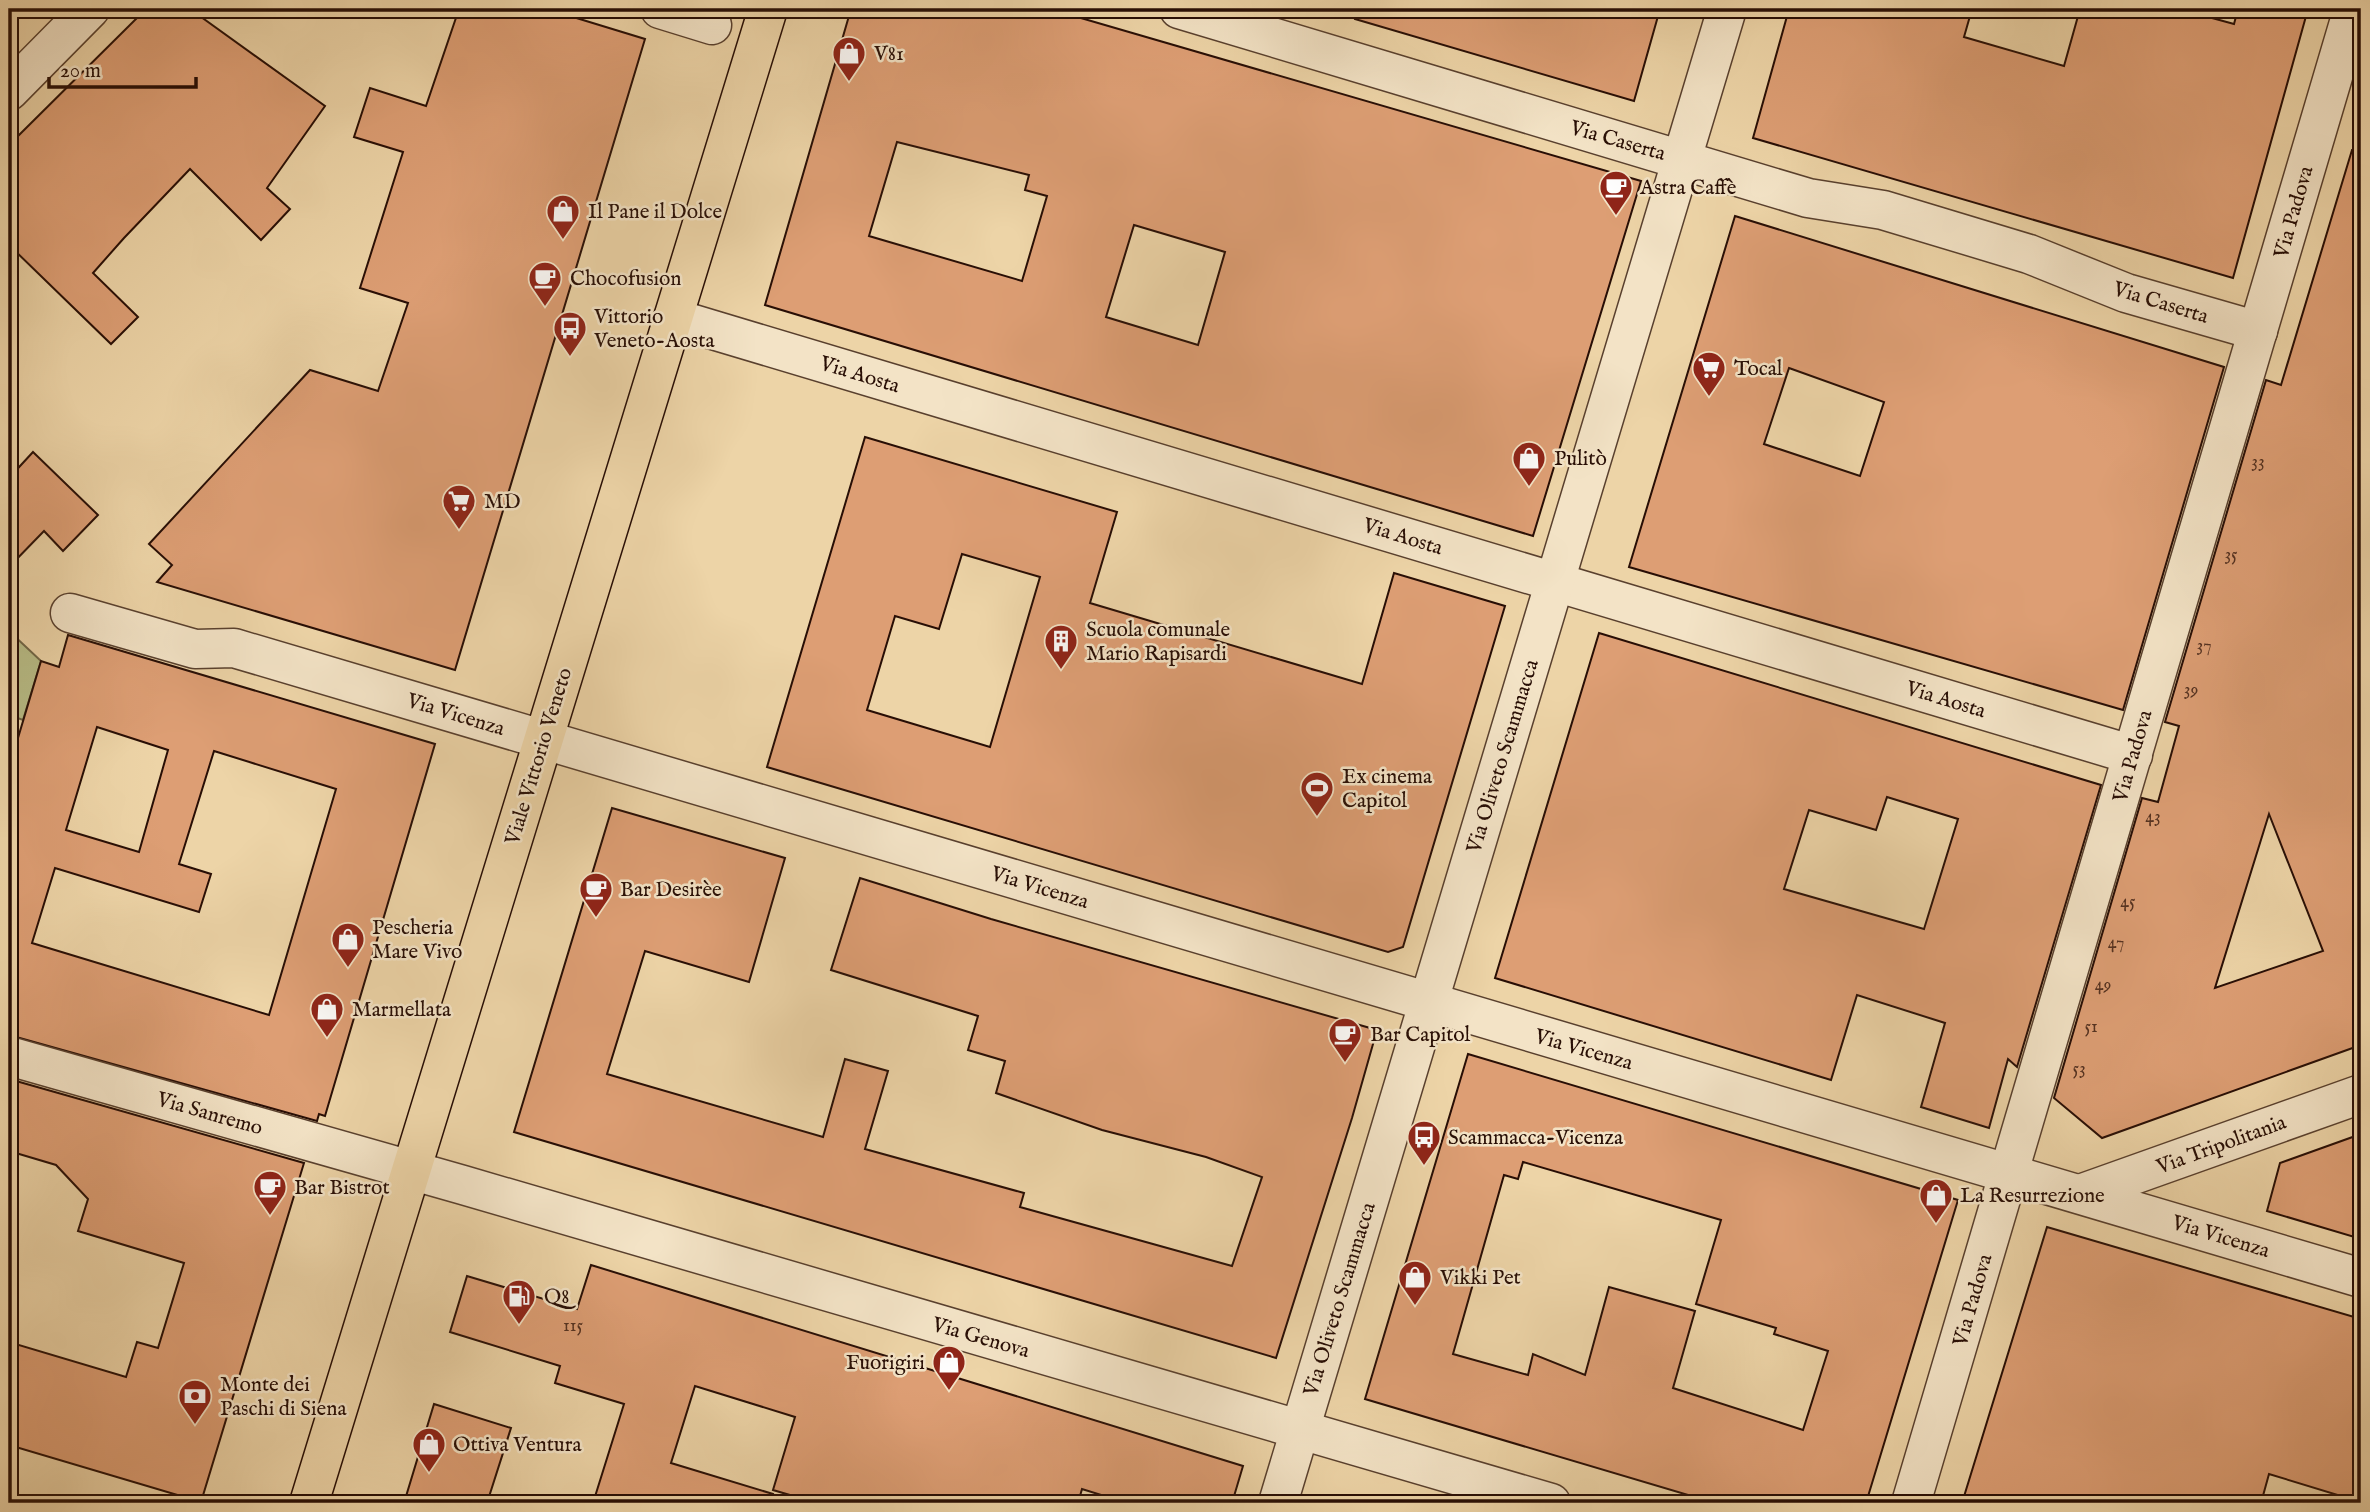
<svg xmlns="http://www.w3.org/2000/svg" width="2370" height="1512" viewBox="0 0 2370 1512" font-family="'IM FELL English',serif">
<style>
.green{fill:#b8bd87;stroke:#706646;stroke-width:2}
.building{fill:#dd9e74;stroke:#280e05;stroke-width:2;fill-rule:evenodd}
.lines{fill:none;stroke-linecap:round;stroke-linejoin:round}
.street-casing{stroke:#59402e;stroke-width:41}
.primary-casing{stroke:#280e05;stroke-width:41}
.street{stroke:#f3e3c6;stroke-width:38}
.primary{stroke:#edd4a7;stroke-width:38}
.labels{text-anchor:middle;stroke-width:5;stroke-linejoin:round;paint-order:stroke}
.number-label{font-size:18px;fill:#553221}
.poi-label{font-size:21px;fill:#280e05;stroke:#f3e3c6;text-anchor:start}
.street-label{font-size:21px;fill:#280e05;stroke:#f3e3c6}
</style>
<rect width="100%" height="100%" fill="#edd4a7"/>
<filter id="stains"><feTurbulence type="fractalNoise" baseFrequency=".00286" numOctaves="4"/><feColorMatrix values="0 0 0 0 .2 0 0 0 0 .09 0 0 0 0 .02 0 0 0 .5 -.17"/></filter>
<radialGradient id="worn" r=".72"><stop offset=".6" stop-color="#630" stop-opacity="0"/><stop offset="1" stop-color="#630" stop-opacity=".3"/></radialGradient>
<path class="green" d="M9 631 41 661 23 720 9 715Z"/>
<g class="building">
<path d="M146 9H190L325 106 267 188 290 209 261 240 190 169 124 238 93 273 138 317 111 344 9 245V145Z"/>
<path d="M459 9H547L645 39 455 670 157 582 172 565 149 544 310 370 378 391 408 303 360 288 403 152 354 137 370 88 426 106Z"/>
<path d="M851 9H1050L1641 181 1533 536 765 305ZM897 142 1029 175 1025 190 1047 196 1022 281 869 236ZM1134 225 1225 252 1198 345 1106 317Z"/>
<path d="M1357 9H1660L1634 101 1355 19Z"/>
<path d="M1789 9H1972L1964 37 2064 66 2080 9H2179L2234 24 2238 9H2308L2233 278 1753 138Z"/>
<path d="M2352 150 2361 151V1045L2102 1138 2054 1098 2142 798 2158 802 2179 726 2165 722 2266 380 2281 385ZM2269 814 2323 951 2215 988Z"/>
<path d="M1735 216 2224 367 2123 710 1629 567ZM1789 368 1884 402 1860 476 1764 444Z"/>
<path d="M865 437 1117 512 1090 603 1362 684 1394 573 1505 606 1403 947 1388 952 767 767ZM962 554 1040 577 990 747 867 710 895 616 939 629Z"/>
<path d="M33 452 98 515 63 551 44 531 9 567V478Z"/>
<path d="M1599 633 2101 785 2017 1067 2008 1059 1989 1128 1921 1107 1945 1023 1857 995 1831 1080 1495 978ZM1887 797 1958 819 1924 929 1784 889 1809 810 1876 830Z"/>
<path d="M68 635 435 744 325 1116 319 1114 317 1121 9 1035V768L41 661 59 667ZM97 727 168 750 139 852 66 830ZM214 751 336 789 269 1015 32 943 55 868 199 912 211 874 179 864Z"/>
<path d="M612 808 785 858 749 982 645 951 607 1074 823 1137 845 1059 888 1071 865 1149 1024 1193 1020 1207 1232 1266 1262 1177 1206 1157 1102 1130 996 1093 1005 1061 968 1050 978 1016 831 970 860 878 991 919 1377 1030 1352 1118 1276 1358 514 1132Z"/>
<path d="M1468 1054 1958 1200 1866 1503H1715L1365 1399ZM1523 1162 1721 1220 1696 1304 1776 1328 1774 1334 1828 1351 1803 1430 1673 1388 1695 1311 1609 1287 1585 1375 1533 1354 1528 1375 1453 1354 1504 1175 1518 1179Z"/>
<path d="M9 1079 304 1163 201 1502 9 1445V1342L126 1377 137 1342 158 1348 184 1263 78 1231 88 1199 56 1165 9 1151Z"/>
<path d="M2361 1134V1239L2267 1211 2280 1163Z"/>
<path d="M2047 1227 2361 1319V1476L2354 1500 2269 1474 2261 1503H1962Z"/>
<path d="M591 1265 1243 1466 1232 1503H1127L1082 1489 1078 1503H817L773 1490 795 1417 695 1386 671 1463 773 1494 771 1503H593L624 1404 555 1383 560 1366 450 1332 467 1276 577 1309Z"/>
<path d="M434 1404 511 1428 487 1503H404Z"/>
</g>
<g class="lines">
<defs>
<g id="street">
<path d="M660 9 712 25"/>
<path d="M1179 9 1808 198 1883 210 2029 254 2126 293 2258 331"/>
<path d="M9 91 90 9"/>
<path d="M673 318 2133 755"/>
<path d="M70 613 195 649 234 648 2361 1278"/>
<path d="M9 1056 463 1185 1551 1503"/>
<path d="M2080 1194 2361 1094"/>
<path d="M1278 1503 1727 9"/>
<path d="M1911 1503 2353 9"/>
</g>
<path id="primary" d="M309 1503 768 9"/>
</defs>
<use href="#street" class="street-casing"/>
<use href="#primary" class="primary-casing"/>
<use href="#street" class="street"/>
<use href="#primary" class="primary"/>
</g>
<defs>
<symbol id="shop-pin" viewBox="-11 -11 22 30"><path d="M0 17L-7.5 6A9.5 9.5 0 1 1 7.5 6Z" fill="#8f2418" stroke="#f3e3c6"/><path d="M-5-2.5h2.3a2.7 3.5 0 0 1 5.4 0H5L5.5 6h-11ZM-1.5-2.5h3a1.5 2.3 0 0 0-3 0Z" fill="#fff"/></symbol>
<symbol id="cafe-pin" viewBox="-11 -11 22 30"><path d="M0 17L-7.5 6A9.5 9.5 0 1 1 7.5 6Z" fill="#8f2418" stroke="#f3e3c6"/><path d="M-5.5-4.5H6V0H3Q3 3.5 0 3.5H-2.5Q-5.5 3.5-5.5 0ZM3-3.2v2h1.7v-2ZM-6 4.5H4V6H-6Z" fill="#fff"/></symbol>
<symbol id="bus-pin" viewBox="-11 -11 22 30"><path d="M0 17L-7.5 6A9.5 9.5 0 1 1 7.5 6Z" fill="#8f2418" stroke="#f3e3c6"/><path d="M-5-6H5V4H4V6H2V4H-2V6H-4V4H-5ZM-3.5-4V0h7V-4ZM-3.5 1.2v1.5H-2V1.2ZM2 1.2v1.5H3.5V1.2Z" fill="#fff"/></symbol>
<symbol id="supermarket-pin" viewBox="-11 -11 22 30"><path d="M0 17L-7.5 6A9.5 9.5 0 1 1 7.5 6Z" fill="#8f2418" stroke="#f3e3c6"/><path d="M-6-5.5h2.5l.6 2H6L4.5 2H-2.5L-4.4-4H-6ZM-1.5 3.2a1.3 1.3 0 1 0 .1 0ZM3 3.2a1.3 1.3 0 1 0 .1 0Z" fill="#fff"/></symbol>
<symbol id="building-pin" viewBox="-11 -11 22 30"><path d="M0 17L-7.5 6A9.5 9.5 0 1 1 7.5 6Z" fill="#8f2418" stroke="#f3e3c6"/><path d="M-4-6H4V6H1V3H-1V6H-4ZM-2.5-4.3h1.7v1.8h-1.7ZM.8-4.3h1.7v1.8H.8ZM-2.5-1h1.7V.8h-1.7ZM.8-1h1.7V.8H.8Z" fill="#fff"/></symbol>
<symbol id="stadium-pin" viewBox="-11 -11 22 30"><path d="M0 17L-7.5 6A9.5 9.5 0 1 1 7.5 6Z" fill="#8f2418" stroke="#f3e3c6"/><path d="M0-5a6.5 5 0 1 0 0 10a6.5 5 0 1 0 0-10ZM-3.5-1.8h7v3.6h-7Z" fill="#fff"/></symbol>
<symbol id="fuel-pin" viewBox="-11 -11 22 30"><path d="M0 17L-7.5 6A9.5 9.5 0 1 1 7.5 6Z" fill="#8f2418" stroke="#f3e3c6"/><path d="M-5.5-6h7V0h2V4h1.3V-2.5L3-4.5l.8-.8L6-3V5H2.5V1h-1V6h-7ZM-4.2-4.7v3.2H.2V-4.7Z" fill="#fff"/></symbol>
<symbol id="bank-pin" viewBox="-11 -11 22 30"><path d="M0 17L-7.5 6A9.5 9.5 0 1 1 7.5 6Z" fill="#8f2418" stroke="#f3e3c6"/><path d="M-6-4H6V4H-6ZM0-2.3a2.3 2.3 0 1 0 0 4.6a2.3 2.3 0 1 0 0-4.6Z" fill="#fff"/></symbol>
</defs>
<g fill-rule="evenodd">
<use href="#shop-pin" x="830" y="34" width="38" height="52"/>
<use href="#cafe-pin" x="1597" y="168" width="38" height="52"/>
<use href="#shop-pin" x="544" y="192" width="38" height="52"/>
<use href="#cafe-pin" x="526" y="259" width="38" height="52"/>
<use href="#bus-pin" x="551" y="309" width="38" height="52"/>
<use href="#supermarket-pin" x="1690" y="349" width="38" height="52"/>
<use href="#shop-pin" x="1510" y="439" width="38" height="52"/>
<use href="#supermarket-pin" x="440" y="482" width="38" height="52"/>
<use href="#building-pin" x="1042" y="622" width="38" height="52"/>
<use href="#stadium-pin" x="1298" y="769" width="38" height="52"/>
<use href="#cafe-pin" x="577" y="870" width="38" height="52"/>
<use href="#shop-pin" x="329" y="920" width="38" height="52"/>
<use href="#shop-pin" x="308" y="990" width="38" height="52"/>
<use href="#cafe-pin" x="1326" y="1015" width="38" height="52"/>
<use href="#bus-pin" x="1405" y="1118" width="38" height="52"/>
<use href="#cafe-pin" x="251" y="1168" width="38" height="52"/>
<use href="#shop-pin" x="1917" y="1176" width="38" height="52"/>
<use href="#shop-pin" x="1396" y="1258" width="38" height="52"/>
<use href="#fuel-pin" x="500" y="1277" width="38" height="52"/>
<use href="#shop-pin" x="930" y="1343" width="38" height="52"/>
<use href="#bank-pin" x="176" y="1377" width="38" height="52"/>
<use href="#shop-pin" x="410" y="1425" width="38" height="52"/>
</g>
<g class="labels">
<g class="number-label">
<text x="2258" y="467">33</text>
<text x="2231" y="560">35</text>
<text x="2204" y="651">37</text>
<text x="2191" y="695">39</text>
<text x="2153" y="822">43</text>
<text x="2128" y="907">45</text>
<text x="2116" y="948">47</text>
<text x="2103" y="990">49</text>
<text x="2091" y="1032">51</text>
<text x="2079" y="1074">53</text>
<text x="573" y="1331">115</text>
</g>
<g class="poi-label">
<text x="874" y="60">V81</text>
<text x="1640" y="194">Astra Caffè</text>
<text x="588" y="218">Il Pane il Dolce</text>
<text x="570" y="285">Chocofusion</text>
<text x="594" y="323">Vittorio<tspan x="594" dy="24">Veneto-Aosta</tspan></text>
<text x="1734" y="375">Tocal</text>
<text x="1554" y="465">Pulitò</text>
<text x="484" y="508">MD</text>
<text x="1086" y="636">Scuola comunale<tspan x="1086" dy="24">Mario Rapisardi</tspan></text>
<text x="1342" y="783">Ex cinema<tspan x="1342" dy="24">Capitol</tspan></text>
<text x="620" y="896">Bar Desirèe</text>
<text x="372" y="934">Pescheria<tspan x="372" dy="24">Mare Vivo</tspan></text>
<text x="352" y="1016">Marmellata</text>
<text x="1370" y="1041">Bar Capitol</text>
<text x="1448" y="1144">Scammacca-Vicenza</text>
<text x="294" y="1194">Bar Bistrot</text>
<text x="1960" y="1202">La Resurrezione</text>
<text x="1440" y="1284">Vikki Pet</text>
<text x="544" y="1303">Q8</text>
<text x="925" y="1369" text-anchor="end">Fuorigiri</text>
<text x="220" y="1391">Monte dei<tspan x="220" dy="24">Paschi di Siena</tspan></text>
<text x="453" y="1451">Ottiva Ventura</text>
</g>
<g class="street-label">
<text transform="translate(1618 140) rotate(16)" y="7">Via Caserta</text>
<text transform="translate(2293 212) rotate(-74)" y="7">Via Padova</text>
<text transform="translate(2161 302) rotate(17)" y="7">Via Caserta</text>
<text transform="translate(860 374) rotate(17)" y="7">Via Aosta</text>
<text transform="translate(1403 536) rotate(17)" y="7">Via Aosta</text>
<text transform="translate(1946 699) rotate(17)" y="7">Via Aosta</text>
<text transform="translate(456 714) rotate(17)" y="7">Via Vicenza</text>
<text transform="translate(538 756) rotate(-73)" y="7">Viale Vittorio Veneto</text>
<text transform="translate(1502 756) rotate(-73)" y="7">Via Oliveto Scammacca</text>
<text transform="translate(2132 756) rotate(-74)" y="7">Via Padova</text>
<text transform="translate(1040 887) rotate(17)" y="7">Via Vicenza</text>
<text transform="translate(1584 1049) rotate(16)" y="7">Via Vicenza</text>
<text transform="translate(210 1113) rotate(16)" y="7">Via Sanremo</text>
<text transform="translate(2221 1144) rotate(-20)" y="7">Via Tripolitania</text>
<text transform="translate(2221 1236) rotate(17)" y="7">Via Vicenza</text>
<text transform="translate(1339 1299) rotate(-73)" y="7">Via Oliveto Scammacca</text>
<text transform="translate(1972 1300) rotate(-74)" y="7">Via Padova</text>
<text transform="translate(981 1337) rotate(16)" y="7">Via Genova</text>
</g>
</g>
<rect width="2370" height="1512" fill="none" stroke="#edd4a7" stroke-width="35"/>
<rect x="10" y="10" width="2349" height="1491" fill="none" stroke="#280e05" stroke-width="3.5"/>
<rect x="18" y="18" width="2335" height="1477" fill="none" stroke="#280e05" stroke-width="2"/>
<path d="M49 77v10h147v-10" fill="none" stroke="#280e05" stroke-width="3.5"/>
<text x="60" y="77" font-size="21" fill="#280e05" stroke="#f3e3c6" stroke-width="5" paint-order="stroke">20 m</text>
<rect width="100%" height="100%" filter="url(#stains)"/>
<rect width="100%" height="100%" fill="url(#worn)"/>
</svg>
